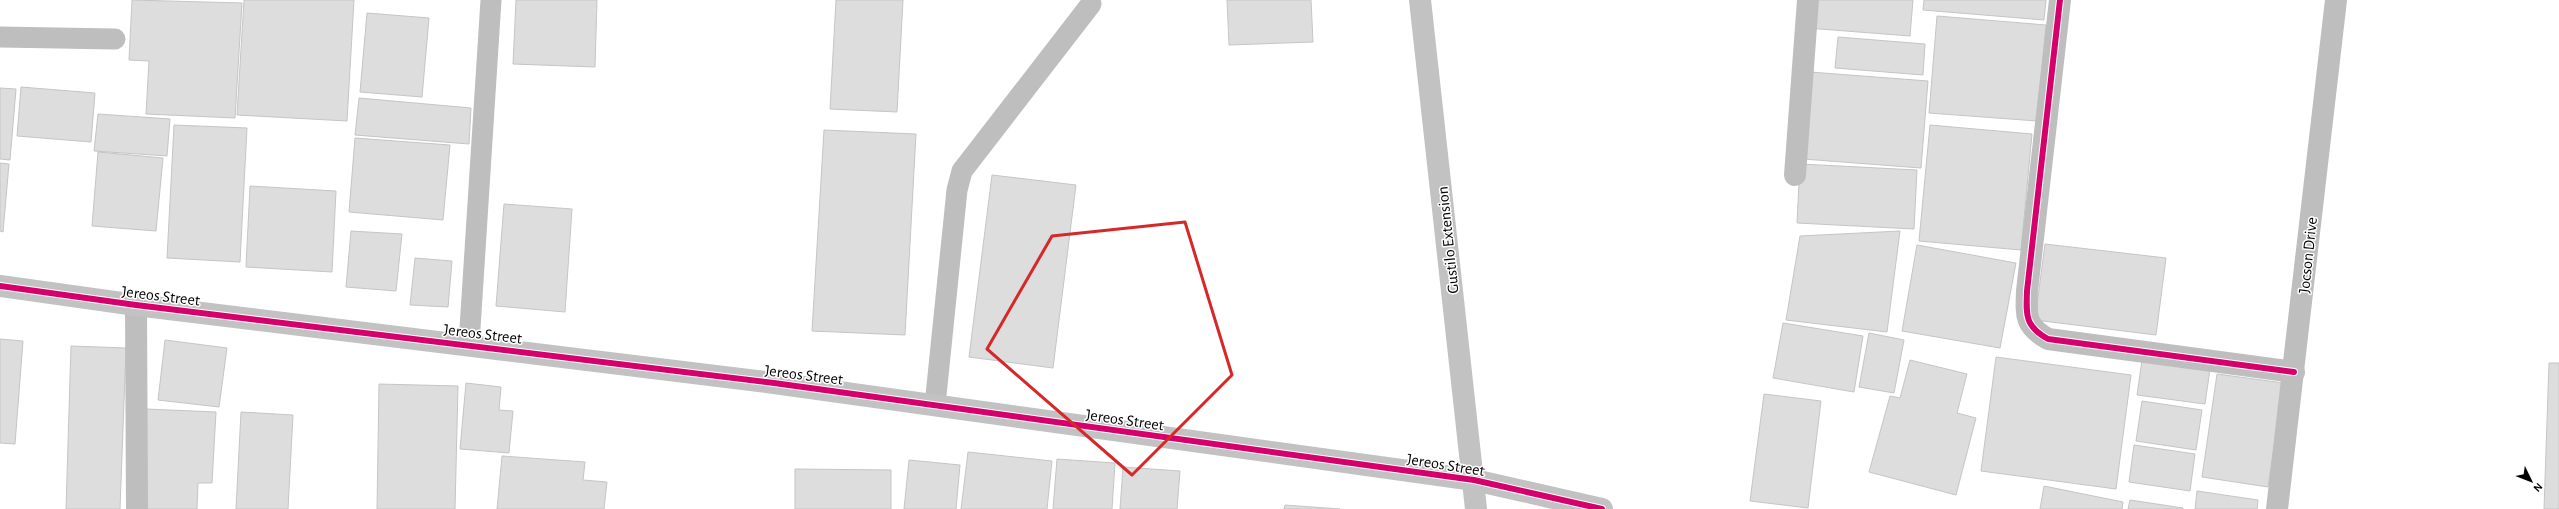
<svg xmlns="http://www.w3.org/2000/svg" width="2559" height="509" viewBox="0 0 2559 509" font-family="'Alegreya Sans',sans-serif">
<style>
.building{fill:#ddd;stroke:#c5c5c5}
.lines{fill:none;stroke-linecap:round;stroke-linejoin:round}
.lane{stroke:#bebebe;stroke-width:21}
.street{stroke:#bebebe;stroke-width:22}
.secondary{stroke:#c2c2c2;stroke-width:22}
.cycleway-casing{stroke:#fff;stroke-width:8}
.cycleway{stroke:#d6006c;stroke-width:6}
.marked{fill:none;stroke:#d62828;stroke-width:3;stroke-linejoin:round}
.labels{text-anchor:middle;stroke-width:3;stroke-linejoin:round;paint-order:stroke}
.street-label{font-size:16px;fill:#000;stroke:#fff}
</style>
<rect width="100%" height="100%" fill="#fff"/>
<g class="building">
<path d="M132 0 242 3 235 118 146 114 149 61 129 60Z"/>
<path d="M244 0H354L347 121 237 115Z"/>
<path d="M516 0H597L595 67 513 64Z"/>
<path d="M836 0H903L897 112 830 109Z"/>
<path d="M1227 0H1311L1313 42 1229 45Z"/>
<path d="M1810 0H1913L1910 36 1807 28Z"/>
<path d="M1924 0H2046L2044 20 1923 10Z"/>
<path d="M367 13 429 18 422 97 360 92Z"/>
<path d="M1937 16 2046 25 2037 121 1929 113Z"/>
<path d="M1838 37 1925 44 1923 75 1835 68Z"/>
<path d="M1810 72 1928 81 1921 168 1803 159Z"/>
<path d="M21 87 95 93 91 142 17 136Z"/>
<path d="M0 88 16 89 10 160 0 159Z"/>
<path d="M359 98 471 108 469 144 355 135Z"/>
<path d="M98 114 170 119 167 156 94 151Z"/>
<path d="M174 125 247 128 240 262 167 258Z"/>
<path d="M1930 125 2032 134 2021 250 1919 241Z"/>
<path d="M824 130 916 134 905 335 812 331Z"/>
<path d="M355 138 450 145 443 220 349 212Z"/>
<path d="M98 152 163 158 156 231 92 226Z"/>
<path d="M0 163 9 164 3 232 0 231Z"/>
<path d="M1800 164 1917 170 1914 229 1797 223Z"/>
<path d="M992 175 1076 185 1053 368 969 357Z"/>
<path d="M250 186 336 191 332 272 246 267Z"/>
<path d="M504 204 572 209 565 312 496 306Z"/>
<path d="M351 231 402 234 396 291 346 287Z"/>
<path d="M1900 231 1887 332 1786 320 1800 236Z"/>
<path d="M2045 244 2166 258 2156 335 2035 320Z"/>
<path d="M1917 245 2016 263 2000 348 1902 331Z"/>
<path d="M415 258 452 261 448 307 410 305Z"/>
<path d="M1783 323 1863 336 1854 392 1773 378Z"/>
<path d="M1869 333 1904 340 1894 393 1859 387Z"/>
<path d="M0 339 23 341 15 444 0 443Z"/>
<path d="M165 340 227 348 219 407 158 400Z"/>
<path d="M71 346 126 348 120 509H66Z"/>
<path d="M1996 357 2131 375 2116 489 1981 471Z"/>
<path d="M1910 360 1967 374 1957 413 1976 418 1956 495 1869 472 1890 396 1900 398Z"/>
<path d="M2142 360 2210 369 2205 404 2137 395Z"/>
<path d="M2549 363H2559V509H2544Z"/>
<path d="M2217 374 2284 383 2268 487 2202 477Z"/>
<path d="M466 383 501 387 499 410 513 411 509 453 460 449Z"/>
<path d="M379 384 458 386 455 509H377Z"/>
<path d="M1764 394 1821 401 1808 508 1750 501Z"/>
<path d="M2142 401 2202 410 2196 450 2136 441Z"/>
<path d="M146 409 216 412 212 483H198L197 509H140Z"/>
<path d="M241 412 293 415 288 509H236Z"/>
<path d="M2134 445 2195 454 2190 491 2129 482Z"/>
<path d="M968 452 1052 461 1047 509H961Z"/>
<path d="M502 456 585 462 583 480 607 482 604 509H497Z"/>
<path d="M1057 459 1115 463 1112 509H1053Z"/>
<path d="M909 460 960 465 956 509H904Z"/>
<path d="M1123 467 1180 471 1177 509H1120Z"/>
<path d="M795 469 891 470V509H795Z"/>
<path d="M2044 486 2123 502 2122 509H2040Z"/>
<path d="M2197 491 2258 500 2257 509H2195Z"/>
<path d="M2130 500 2183 508V509H2128Z"/>
<path d="M1285 505 1340 509H1284Z"/>
</g>
<g class="lines">
<g class="lane">
<path d="M0 37 115 39"/>
<path d="M469 344 491 0"/>
<path d="M935 405 957 190 962 171 1091 4"/>
</g>
<g class="street">
<path d="M2060 0 2027 291C2026 316 2025 326 2048 339L2294 372"/>
<path d="M1795 175 1808 0"/>
<path d="M136 305 137 509"/>
<path d="M2277 509 2336 0"/>
</g>
<g class="secondary">
<path d="M1420 0 1476 509"/>
<path d="M0 286 136 305 774 383 1474 480 1602 509"/>
</g>
<defs>
<g id="cycleway">
<path d="M2060 0 2027 291C2026 316 2025 326 2048 339L2294 372"/>
<path d="M0 286 136 305 774 383 1474 480 1602 509"/>
</g>
</defs>
<use href="#cycleway" class="cycleway-casing"/>
<use href="#cycleway" class="cycleway"/>
</g>
<path class="marked" d="M1185 222 1232 375 1132 475 987 349 1052 236Z"/>
<g class="labels">
<g class="street-label">
<text transform="translate(1447 240) rotate(-96)" y="6">Gustilo Extension</text>
<text transform="translate(2307 255) rotate(-84)" y="6">Jocson Drive</text>
<text transform="translate(161 295) rotate(7)" y="6">Jereos Street</text>
<text transform="translate(483 333) rotate(7)" y="6">Jereos Street</text>
<text transform="translate(804 374) rotate(7)" y="6">Jereos Street</text>
<text transform="translate(1125 419) rotate(8)" y="6">Jereos Street</text>
<text transform="translate(1446 464) rotate(9)" y="6">Jereos Street</text>
</g>
</g>
<g transform="translate(2531 481) rotate(133)" stroke="#ffffff" stroke-width="3" paint-order="stroke">
<path d="M0-3L7 15L0 10L-7 15Z" fill="#000000"/>
<text y="-6" font-size="11" font-weight="bold" text-anchor="middle" fill="#000000">N</text>
</g>
</svg>
